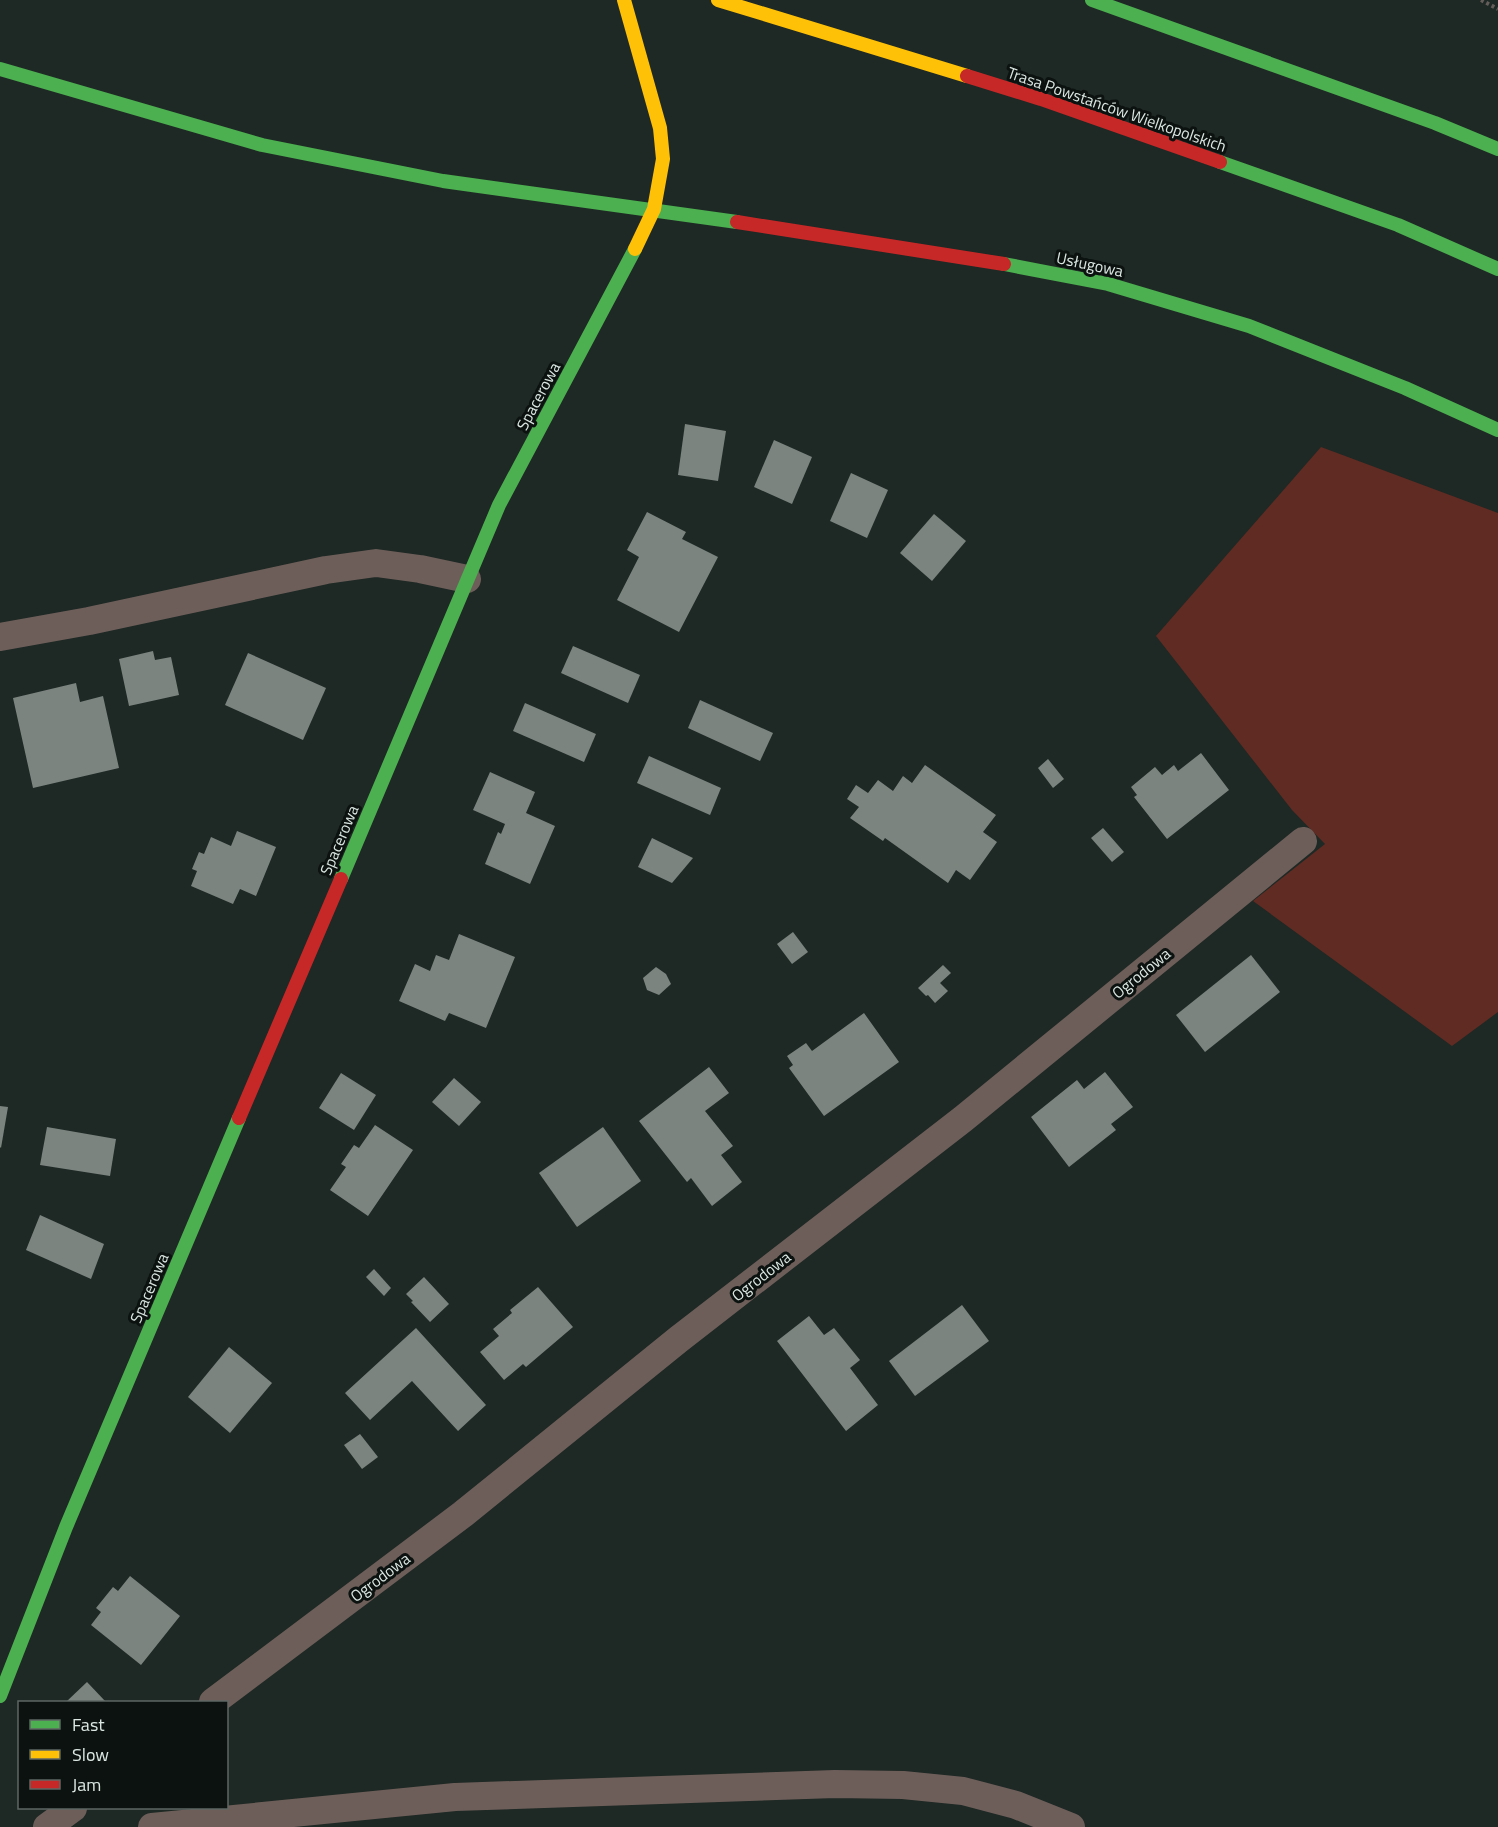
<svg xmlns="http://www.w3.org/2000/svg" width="1498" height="1827" viewBox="0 0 1498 1827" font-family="'Titillium Web',sans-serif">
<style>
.green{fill:#602b22}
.building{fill:#7c8480}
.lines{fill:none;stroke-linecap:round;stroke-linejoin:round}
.path{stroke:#645d5a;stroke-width:4;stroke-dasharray:3 3;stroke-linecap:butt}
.street{stroke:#6d5e5a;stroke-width:28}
.fast{stroke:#4caf50;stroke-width:14}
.slow{stroke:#ffc107;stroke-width:14}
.jam{stroke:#c62828;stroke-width:14}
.labels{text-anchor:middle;stroke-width:6;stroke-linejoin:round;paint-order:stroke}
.street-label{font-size:16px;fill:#dce7e3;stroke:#0b120f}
</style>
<rect width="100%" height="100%" fill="#1e2824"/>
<path class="green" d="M1321 447 1498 513V1012L1452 1046 1253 901 1325 844 1292 810 1156 636Z"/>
<g class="building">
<path d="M685 424 726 431 718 481 678 475Z"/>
<path d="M774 440 812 457 792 504 754 487Z"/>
<path d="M851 473 888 490 867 538 830 521Z"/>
<path d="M647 512 686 532 682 539 718 557 679 632 617 600 639 557 627 550Z"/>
<path d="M934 514 966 541 932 581 900 553Z"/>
<path d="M573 646 640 675 628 703 561 673Z"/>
<path d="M153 651 155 660 171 657 179 695 129 706 119 659Z"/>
<path d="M248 653 326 688 303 740 225 705Z"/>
<path d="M76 683 80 702 103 696 119 768 33 788 13 698Z"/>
<path d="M700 700 773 733 760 761 688 728Z"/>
<path d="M525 703 596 734 584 762 513 731Z"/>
<path d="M1201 753 1229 790 1167 839 1134 797 1137 795 1131 787 1155 767 1162 775 1174 765 1178 771Z"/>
<path d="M649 756 721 788 710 815 637 783Z"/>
<path d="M1048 759 1064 779 1053 788 1038 768Z"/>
<path d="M925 765 996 815 983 832 997 842 970 880 956 870 948 883 885 838 883 841 850 818 859 807 847 799 856 785 868 793 878 780 893 791 903 776 912 783Z"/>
<path d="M490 772 535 792 526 813 555 826 530 884 485 864 498 832 501 834 505 824 473 810Z"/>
<path d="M1103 828 1124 852 1112 862 1091 838Z"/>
<path d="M237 831 276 847 256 896 240 889 233 904 191 886 197 871 192 869 199 852 204 854 211 837 231 846Z"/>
<path d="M652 838 693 858 672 883 638 867Z"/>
<path d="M793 932 808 952 792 964 777 944Z"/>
<path d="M459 934 515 957 486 1028 449 1013 445 1021 399 1001 415 964 430 971 436 955 449 960Z"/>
<path d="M1251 955 1280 992 1205 1052 1176 1015Z"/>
<path d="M943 965 951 973 940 983 948 991 935 1003 928 995 926 996 918 988Z"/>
<path d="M656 967 666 974 671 984 659 995 647 990 643 978Z"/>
<path d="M864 1013 899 1062 824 1116 789 1068 793 1065 787 1056 806 1043 812 1051Z"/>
<path d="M709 1067 729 1093 705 1111 733 1146 721 1155 742 1182 712 1206 691 1178 687 1182 639 1121Z"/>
<path d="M1105 1072 1133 1107 1111 1124 1116 1130 1069 1167 1031 1117 1077 1080 1084 1089Z"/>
<path d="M341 1073 376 1095 354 1130 319 1108Z"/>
<path d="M454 1078 481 1102 459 1126 432 1102Z"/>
<path d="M0 1106 8 1107 1 1148 0 1147Z"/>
<path d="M375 1125 413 1150 368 1216 330 1190 346 1167 341 1164 354 1145 359 1148Z"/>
<path d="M47 1127 116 1139 110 1176 40 1165Z"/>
<path d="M603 1127 641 1181 577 1227 539 1173Z"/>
<path d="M40 1215 104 1244 91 1279 26 1250Z"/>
<path d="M374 1269 391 1288 384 1296 366 1277Z"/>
<path d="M424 1277 449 1304 430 1322 411 1302 413 1301 406 1294Z"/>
<path d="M538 1287 573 1327 526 1367 523 1364 504 1380 480 1352 499 1336 493 1329 512 1313 510 1310Z"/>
<path d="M962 1305 989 1341 915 1396 889 1361Z"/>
<path d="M809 1316 824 1335 834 1328 860 1360 850 1368 878 1405 846 1431 777 1341Z"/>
<path d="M416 1328 486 1405 458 1431 412 1381 370 1420 345 1393Z"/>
<path d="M229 1347 272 1383 230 1433 188 1397Z"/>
<path d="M360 1434 378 1457 362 1469 344 1445Z"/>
<path d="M130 1576 180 1616 141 1665 91 1625 101 1612 96 1608 113 1587 118 1591Z"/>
<path d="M87 1682 106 1702H66Z"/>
</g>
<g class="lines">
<path class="path" d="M1481 0 1498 9"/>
<g class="street">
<path d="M0 637 89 621 326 570 376 563 420 569 467 579"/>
<path d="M213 1702 463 1514 679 1339 963 1119 1303 841"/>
<path d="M47 1827 73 1808"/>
<path d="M152 1827 455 1797 835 1784 903 1785 963 1791 1016 1805 1071 1827"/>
</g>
<g class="fast">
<path d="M1092 0 1435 123 1498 149"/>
<path d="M0 69 262 145 443 181 737 222"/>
<path d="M1220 162 1398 225 1498 269"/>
<path d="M1004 264 1108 284 1249 326 1405 388 1498 430"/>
<path d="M341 879 499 505 635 249"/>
<path d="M0 1696 66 1527 239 1118"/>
</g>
<g class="slow">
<path d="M624 0 660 128 663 159 654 209 635 249"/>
<path d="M718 0 967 76"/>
</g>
<g class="jam">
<path d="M967 76 1041 99 1220 162"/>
<path d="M737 222 1004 264"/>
<path d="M239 1118 341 879"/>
</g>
</g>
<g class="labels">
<g class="street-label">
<text transform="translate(1117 109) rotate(19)" y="6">Trasa Powstańców Wielkopolskich</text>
<text transform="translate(1090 264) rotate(12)" y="6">Usługowa</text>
<text transform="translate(538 396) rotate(-62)" y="6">Spacerowa</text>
<text transform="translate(339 840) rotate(-67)" y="6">Spacerowa</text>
<text transform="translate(1141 973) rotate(-39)" y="6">Ogrodowa</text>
<text transform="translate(761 1276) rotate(-38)" y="6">Ogrodowa</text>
<text transform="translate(149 1288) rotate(-67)" y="6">Spacerowa</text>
<text transform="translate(380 1577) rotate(-37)" y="6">Ogrodowa</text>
</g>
</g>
<rect x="18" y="1701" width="210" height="108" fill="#0b120f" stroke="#5f6764" stroke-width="1.5"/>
<rect x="30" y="1720" width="30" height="9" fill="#4caf50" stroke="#5f6764" stroke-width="1.5"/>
<text x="72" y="1731" font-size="18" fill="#dce7e3">Fast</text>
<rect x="30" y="1750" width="30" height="9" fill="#ffc107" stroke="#5f6764" stroke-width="1.5"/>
<text x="72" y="1761" font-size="18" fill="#dce7e3">Slow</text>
<rect x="30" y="1780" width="30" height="9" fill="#c62828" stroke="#5f6764" stroke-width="1.5"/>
<text x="72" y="1791" font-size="18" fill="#dce7e3">Jam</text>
</svg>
